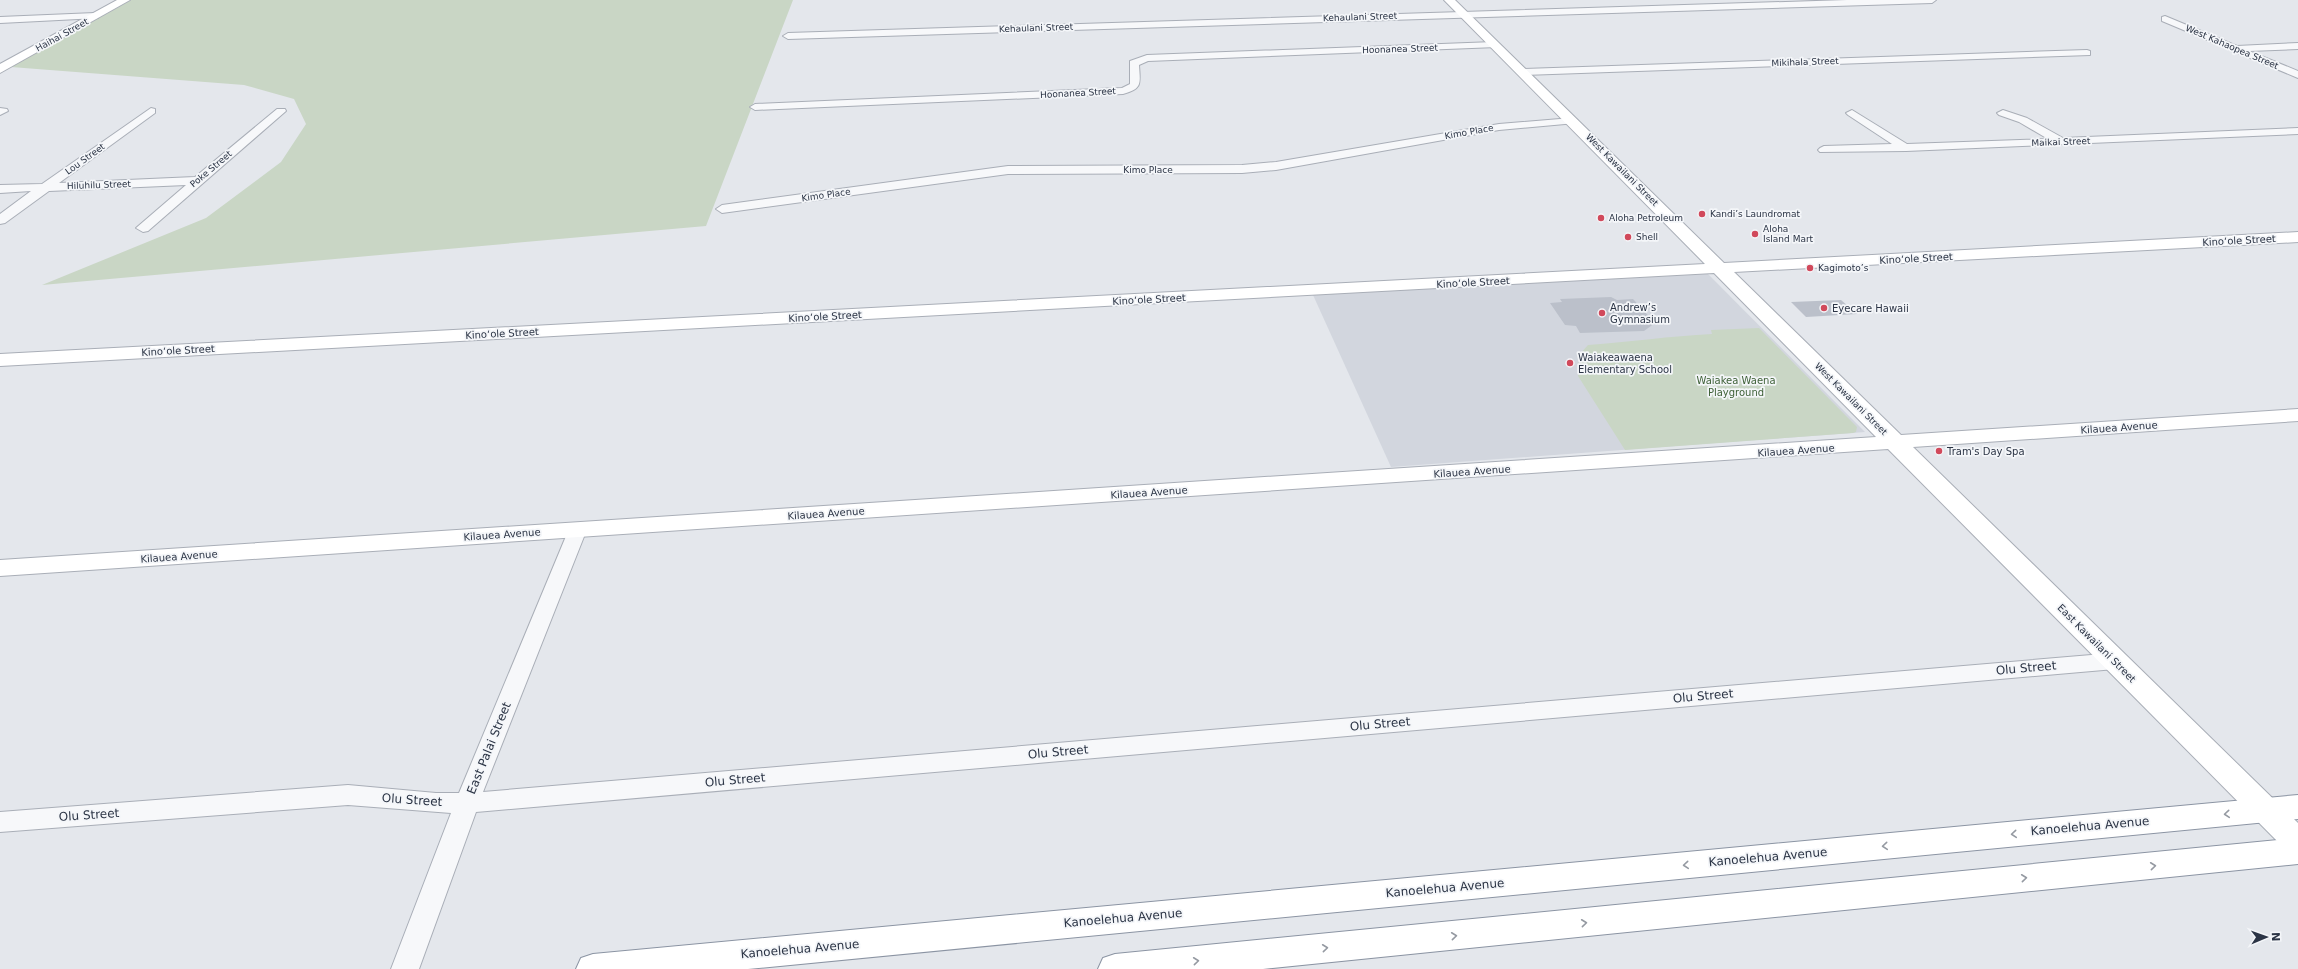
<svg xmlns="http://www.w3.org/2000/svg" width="2298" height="969" viewBox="0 0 2298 969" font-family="'DejaVu Sans',sans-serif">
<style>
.built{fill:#d2d6de}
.green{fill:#c9d6c5}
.building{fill:#bbc0ca}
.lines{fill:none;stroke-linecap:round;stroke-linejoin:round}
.street-casing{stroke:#a9aeb7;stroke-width:2}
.secondary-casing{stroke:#a9aeb7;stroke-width:2}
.highway-casing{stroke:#8b94a3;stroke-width:2}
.street{fill:#f7f8fa;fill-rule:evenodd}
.secondary{fill:#fff;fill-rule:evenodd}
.highway{fill:#fff;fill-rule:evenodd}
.oneway{stroke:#959aa2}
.poi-dot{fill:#d1495b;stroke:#f4f6f9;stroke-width:1.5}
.labels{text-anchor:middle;stroke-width:3.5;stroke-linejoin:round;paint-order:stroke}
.far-street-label{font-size:9px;fill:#2b3445;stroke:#f4f6f9}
.far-poi-label{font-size:9px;fill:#2b3445;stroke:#f4f6f9;text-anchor:start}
.street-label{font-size:10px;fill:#2b3445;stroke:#f4f6f9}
.poi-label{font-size:10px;fill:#2b3445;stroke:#f4f6f9;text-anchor:start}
.park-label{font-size:10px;fill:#3f6138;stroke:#f4f6f9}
.near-street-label{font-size:12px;fill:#2b3445;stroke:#f4f6f9}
</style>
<rect width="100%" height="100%" fill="#e4e7ec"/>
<path class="built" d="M1708 274 1865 432 1391 467 1313 295Z"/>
<g class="green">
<path d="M131 0H793L706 226 42 285 206 218 281 162 306 124 294 99 244 85 11 67Z"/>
<path d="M1759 328 1857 427 1856 432 1853 433 1625 450 1578 376 1579 355 1588 345C1630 342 1670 336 1712 334L1711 330Z"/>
</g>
<g class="building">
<path d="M1611 297 1617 300 1633 299 1655 323 1644 331 1580 333 1576 326 1565 325 1550 303 1562 302 1560 299Z"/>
<path d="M1841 300 1857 314 1806 317 1791 302Z"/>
</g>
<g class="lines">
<defs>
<g id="street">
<path d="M1847 0H1936L1932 3 788 39 783 36 788 33Z"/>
<path d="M95 13 98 14V18L0 23V17Z"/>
<path d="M2165 16 2237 46 2298 43V49L2249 51 2298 71V78L2162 21V17Z"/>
<path d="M1494 42 1497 43V47L1148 61 1139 65C1140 83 1143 89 1123 94L755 110 750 107 755 104 1122 88 1130 84V61L1147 55Z"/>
<path d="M2087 50 2090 51V55L1523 75 1518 72 1523 69Z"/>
<path d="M0 108 7 109 8 111 0 115Z"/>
<path d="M151 108 155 109V113L59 183 195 177 277 109H285L286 111 148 231 143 232 136 228 186 185 49 191 5 223 0 224V214L31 191 0 193V185L42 184Z"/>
<path d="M1852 110 1907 144 2048 139 2019 122 1999 115 1997 113 2003 110 2027 118 2063 138 2298 128V134L1906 151 1820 152 1818 150 1820 148 1824 146 1892 144 1848 115 1846 113Z"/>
<path d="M1572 118 1576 119 1578 121 1576 123 1499 130 1276 170 1242 173 1008 174 722 213 716 209 722 205 1008 166 1242 165 1276 162 1499 124Z"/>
<path d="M578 523 585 525 587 529 483 792 2115 653 2123 656 2126 661 2123 666 2115 669 476 812 419 969H391L451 813 348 805 0 832V812L348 785 436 793H459L569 529 571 525Z"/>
</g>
<g id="secondary">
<path d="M117 0H130L0 73V64Z"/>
<path d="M1444 0H1455L1724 263 2298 232V242L1734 272 1901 435 2298 409V421L1913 447 2298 823V855L2287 851 1888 449 0 576V560L1876 437 1714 273 0 366V354L1705 264Z"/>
</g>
<g id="highway">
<path d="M2298 795V819L748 969H576L581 958 593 954Z"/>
<path d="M2298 838V864L1263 969H1098L1103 958 1115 954Z"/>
</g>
</defs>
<use href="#street" class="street-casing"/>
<use href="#secondary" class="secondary-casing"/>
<use href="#highway" class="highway-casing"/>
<use href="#street" class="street"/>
<use href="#secondary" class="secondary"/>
<use href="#highway" class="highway"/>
</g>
<defs><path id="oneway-chevron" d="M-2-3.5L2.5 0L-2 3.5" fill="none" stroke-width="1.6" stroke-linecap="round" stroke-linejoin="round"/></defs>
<g class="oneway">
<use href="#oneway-chevron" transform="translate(2227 814) rotate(175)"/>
<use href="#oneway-chevron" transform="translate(2014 834) rotate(175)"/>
<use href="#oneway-chevron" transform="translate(1885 846) rotate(175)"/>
<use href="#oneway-chevron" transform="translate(1686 865) rotate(175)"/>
<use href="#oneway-chevron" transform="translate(2153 866) rotate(-6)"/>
<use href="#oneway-chevron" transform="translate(2024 878) rotate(-6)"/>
<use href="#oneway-chevron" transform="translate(1584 923) rotate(-6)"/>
<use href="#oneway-chevron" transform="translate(1454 936) rotate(-6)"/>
<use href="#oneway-chevron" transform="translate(1325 948) rotate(-6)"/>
<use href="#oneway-chevron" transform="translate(1196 961) rotate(-6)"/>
</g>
<g class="poi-dot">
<circle cx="1702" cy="214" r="4"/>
<circle cx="1601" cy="218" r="4"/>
<circle cx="1755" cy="234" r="4"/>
<circle cx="1628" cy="237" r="4"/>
<circle cx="1810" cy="268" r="4"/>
<circle cx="1824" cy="308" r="4"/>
<circle cx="1602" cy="313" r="4"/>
<circle cx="1570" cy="363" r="4"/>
<circle cx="1939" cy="451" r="4"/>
</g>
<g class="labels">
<g class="far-street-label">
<text transform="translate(1360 17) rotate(-2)" y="3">Kehaulani Street</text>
<text transform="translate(1036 28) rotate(-2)" y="3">Kehaulani Street</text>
<text transform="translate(62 35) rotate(-29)" y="3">Haihai Street</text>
<text transform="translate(2232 47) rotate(23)" y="3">West Kahaopea Street</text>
<text transform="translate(1400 49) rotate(-2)" y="3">Hoonanea Street</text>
<text transform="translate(1805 62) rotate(-2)" y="3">Mikihala Street</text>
<text transform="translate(1078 93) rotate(-3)" y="3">Hoonanea Street</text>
<text transform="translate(1469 132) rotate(-10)" y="3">Kimo Place</text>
<text transform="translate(2061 142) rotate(-2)" y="3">Maikai Street</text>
<text transform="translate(85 159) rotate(-36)" y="3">Lou Street</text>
<text transform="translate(211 169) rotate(-40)" y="3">Poke Street</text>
<text x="1148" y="173">Kimo Place</text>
<text transform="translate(1622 170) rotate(45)" y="3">West Kawailani Street</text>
<text transform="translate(99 185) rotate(-2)" y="3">Hiluhilu Street</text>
<text transform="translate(826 195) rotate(-8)" y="3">Kimo Place</text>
<text transform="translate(1851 399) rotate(45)" y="3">West Kawailani Street</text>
</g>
<g class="far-poi-label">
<text x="1710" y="217">Kandi’s Laundromat</text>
<text x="1609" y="221">Aloha Petroleum</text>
<text x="1763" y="232">Aloha<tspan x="1763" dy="10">Island Mart</tspan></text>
<text x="1636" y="240">Shell</text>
<text x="1818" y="271">Kagimoto’s</text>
</g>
<g class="street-label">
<text transform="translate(2239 240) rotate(-3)" y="4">Kinoʻole Street</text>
<text transform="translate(1916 258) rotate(-3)" y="4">Kinoʻole Street</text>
<text transform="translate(1473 282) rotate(-3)" y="4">Kinoʻole Street</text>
<text transform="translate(1149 299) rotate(-3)" y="4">Kinoʻole Street</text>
<text transform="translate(825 316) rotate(-3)" y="4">Kinoʻole Street</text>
<text transform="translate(502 333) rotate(-3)" y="4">Kinoʻole Street</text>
<text transform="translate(178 350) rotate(-3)" y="4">Kinoʻole Street</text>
<text transform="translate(2119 427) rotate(-4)" y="4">Kilauea Avenue</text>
<text transform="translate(1796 450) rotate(-4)" y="4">Kilauea Avenue</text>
<text transform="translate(1472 471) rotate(-4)" y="4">Kilauea Avenue</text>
<text transform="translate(1149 492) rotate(-4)" y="4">Kilauea Avenue</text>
<text transform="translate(826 513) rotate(-4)" y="4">Kilauea Avenue</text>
<text transform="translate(502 534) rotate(-4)" y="4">Kilauea Avenue</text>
<text transform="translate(179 556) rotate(-4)" y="4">Kilauea Avenue</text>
<text transform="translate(2097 643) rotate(45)" y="4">East Kawailani Street</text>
</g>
<g class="poi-label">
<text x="1610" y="311">Andrew’s<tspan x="1610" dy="12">Gymnasium</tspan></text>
<text x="1832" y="312">Eyecare Hawaii</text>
<text x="1578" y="361">Waiakeawaena<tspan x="1578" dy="12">Elementary School</tspan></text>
<text x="1947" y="455">Tram's Day Spa</text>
</g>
<g class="park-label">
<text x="1736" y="384">Waiakea Waena<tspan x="1736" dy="12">Playground</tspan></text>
</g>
<g class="near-street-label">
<text transform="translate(2026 668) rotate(-5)" y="4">Olu Street</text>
<text transform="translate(1703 696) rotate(-5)" y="4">Olu Street</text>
<text transform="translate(1380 724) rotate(-5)" y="4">Olu Street</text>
<text transform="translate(489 748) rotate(-68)" y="4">East Palai Street</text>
<text transform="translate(1058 752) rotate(-5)" y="4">Olu Street</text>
<text transform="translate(735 780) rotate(-5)" y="4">Olu Street</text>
<text transform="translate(412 800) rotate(4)" y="4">Olu Street</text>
<text transform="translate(89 815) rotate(-4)" y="4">Olu Street</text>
<text transform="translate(2090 826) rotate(-5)" y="4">Kanoelehua Avenue</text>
<text transform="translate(1768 857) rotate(-5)" y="4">Kanoelehua Avenue</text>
<text transform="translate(1445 888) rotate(-5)" y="4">Kanoelehua Avenue</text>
<text transform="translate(1123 918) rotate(-5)" y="4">Kanoelehua Avenue</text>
<text transform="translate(800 949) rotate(-5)" y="4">Kanoelehua Avenue</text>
</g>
</g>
<g transform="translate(2266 937) rotate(88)" stroke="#f4f6f9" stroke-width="3" paint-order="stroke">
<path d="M0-3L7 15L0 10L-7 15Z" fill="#2b3445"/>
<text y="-6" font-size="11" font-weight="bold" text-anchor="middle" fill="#2b3445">N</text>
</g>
</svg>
